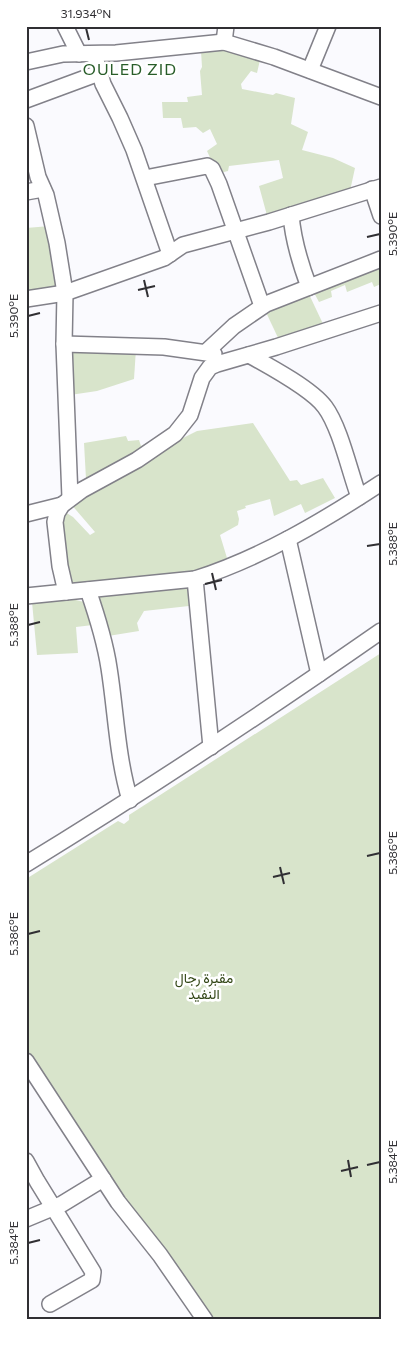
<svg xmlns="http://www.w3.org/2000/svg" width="407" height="1346" viewBox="0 0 407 1346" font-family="Commissioner,Vazirmatn,sans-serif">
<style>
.green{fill:#d8e4cb}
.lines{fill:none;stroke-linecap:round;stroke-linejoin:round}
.minor-casing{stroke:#828189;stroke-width:18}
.minor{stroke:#fff;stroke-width:15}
.ticks{fill:none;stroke:#302f33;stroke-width:2}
.labels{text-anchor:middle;stroke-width:5;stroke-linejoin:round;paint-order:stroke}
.park-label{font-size:14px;fill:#334717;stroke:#fff}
.quarter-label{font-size:16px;letter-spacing:1px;fill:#285d29;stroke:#fff}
.neatline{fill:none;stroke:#302f33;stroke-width:2}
.ticks-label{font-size:12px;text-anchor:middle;fill:#302f33}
</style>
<rect width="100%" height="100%" fill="#fafafe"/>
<g class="green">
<path d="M228 49 260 60 257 73 251 71 241 84 242 89 273 95 276 93 295 98 291 124 308 132 302 150 333 158 355 168 350 191 268 219 259 186 283 178 279 160 229 166 228 171 220 173 213 164 207 151 217 144 210 129 203 133 196 127 183 128 181 118H163L162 102H188L187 97 202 95 200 71 202 67 201 51Z"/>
<path d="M50 226 59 292 26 295V228Z"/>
<path d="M381 264V284L374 287 372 282 347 292 345 285 331 291 332 297 319 302 312 289Z"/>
<path d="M307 290 324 326 280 342 264 308Z"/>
<path d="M136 349 134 379 97 391 70 395 67 350Z"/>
<path d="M253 423 290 481 297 480 301 485 323 478 335 498 305 513 301 504 274 516 270 499 245 506 246 508 237 511 239 519 238 525 220 535 227 558 198 572 69 588 54 533 65 512 73 517 90 535 95 532 70 503 119 478 181 439 197 431Z"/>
<path d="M126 436 128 441 139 440 141 446 148 442 151 445 97 478 86 479 84 443Z"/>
<path d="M187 583 189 606 144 611 137 623 139 631 108 636 93 596Z"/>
<path d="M68 598 84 602 93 625 76 627 78 653 37 655 32 602Z"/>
<path d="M381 653V1318L364 1320H212L129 1209 26 1056V879L118 821 124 824 129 820V815Z"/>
</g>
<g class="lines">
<defs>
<g id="minor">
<path d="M65 26 79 54"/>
<path d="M224 42 226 26"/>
<path d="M94 54 103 84 120 118 134 150 170 254"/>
<path d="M26 62 63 54 116 53 224 42 274 57 381 97"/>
<path d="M310 70 328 26"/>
<path d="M26 100 99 73"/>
<path d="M26 126 38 177 46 195 57 243 65 293 64 344 70 498"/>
<path d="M145 178 207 166 212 169 219 184 262 306"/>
<path d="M372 189 381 216"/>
<path d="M26 192 43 189"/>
<path d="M291 215C293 240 300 263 309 287"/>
<path d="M26 299 65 293 164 258 183 245 269 222 381 187"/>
<path d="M64 344 164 347 214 354"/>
<path d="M206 352 234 326 266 304 381 259"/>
<path d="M249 355C269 366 312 389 325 407 340 427 350 473 359 497"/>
<path d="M26 514 62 505"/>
<path d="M288 539 319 674"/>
<path d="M195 579 211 747"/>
<path d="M88 590C97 616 105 641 109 668 116 712 117 757 130 800"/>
<path d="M66 592 60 566 55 522 57 513 62 505 82 490 137 460 175 434 190 415 202 378 210 367 217 364 276 347 381 313"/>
<path d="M26 596 195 579C261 558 323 521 381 483"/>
<path d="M26 864C147 790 265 712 381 631"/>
<path d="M26 1061 118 1202 160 1255 205 1320"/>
<path d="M26 1161 37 1181 93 1272 92 1280 50 1304"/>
<path d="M26 1219 62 1204 103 1179"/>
</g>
</defs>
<use href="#minor" class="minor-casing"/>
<use href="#minor" class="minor"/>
</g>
<path class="ticks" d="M86 28 89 40M367 237 380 234M144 280 148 297M138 290 155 286M28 316 40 313M367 546 380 544M212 573 216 590M205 584 222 580M28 625 40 622M367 856 380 853M280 867 284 884M273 877 290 873M28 934 40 931M348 1160 351 1177M367 1165 380 1162M341 1171 358 1167M28 1243 40 1240"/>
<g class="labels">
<g class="park-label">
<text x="204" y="983">مقبرة رجال<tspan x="204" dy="16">النفيد</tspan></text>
</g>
<g class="quarter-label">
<text x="130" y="75">OULED ZID</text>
</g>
</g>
<rect width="407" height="1346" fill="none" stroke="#ffffff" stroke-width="55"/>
<rect x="28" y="28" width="352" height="1290" class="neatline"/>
<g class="ticks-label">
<text x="86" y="18">31.934°N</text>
<text transform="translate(393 234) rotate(-90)" y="4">5.390°E</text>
<text transform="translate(14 316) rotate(-90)" y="4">5.390°E</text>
<text transform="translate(393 544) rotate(-90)" y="4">5.388°E</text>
<text transform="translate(14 625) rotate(-90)" y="4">5.388°E</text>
<text transform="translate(393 853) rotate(-90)" y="4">5.386°E</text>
<text transform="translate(14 934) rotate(-90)" y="4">5.386°E</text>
<text transform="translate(393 1162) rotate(-90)" y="4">5.384°E</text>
<text transform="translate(14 1243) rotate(-90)" y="4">5.384°E</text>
</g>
</svg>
